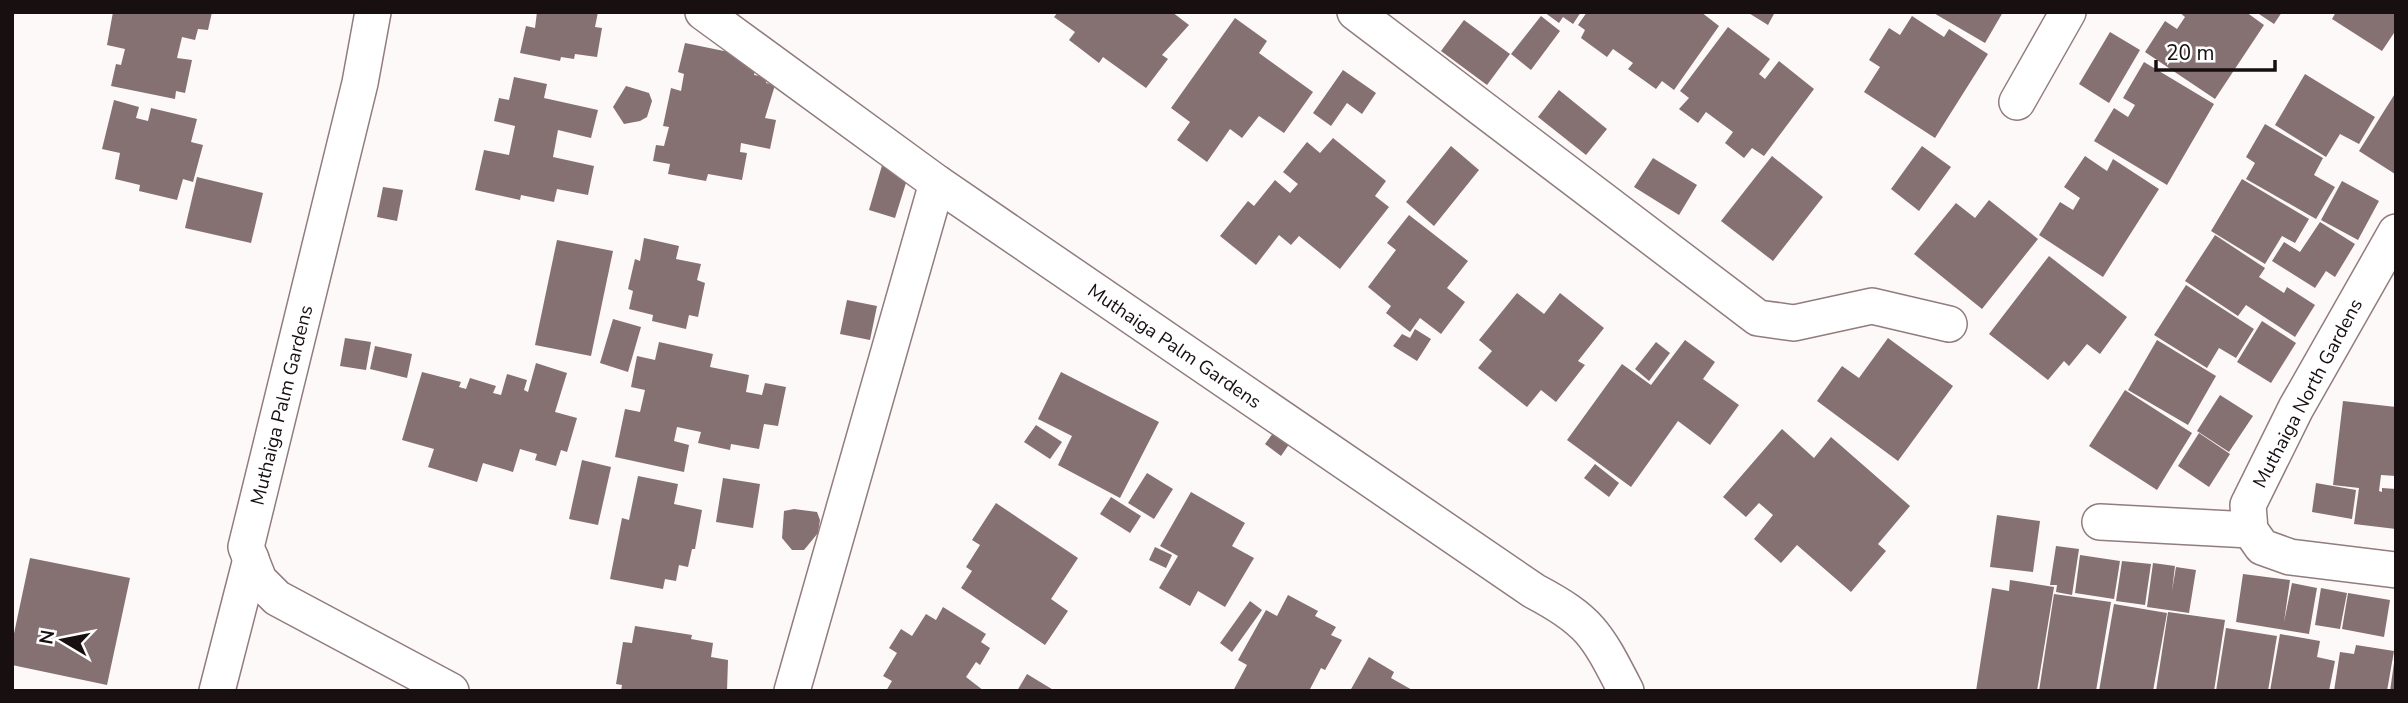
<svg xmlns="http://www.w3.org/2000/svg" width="2408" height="703" viewBox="0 0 2408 703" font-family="'Nunito Sans',sans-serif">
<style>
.building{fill:#857072}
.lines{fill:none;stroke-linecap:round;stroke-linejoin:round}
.minor-casing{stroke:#917c7e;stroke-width:38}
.minor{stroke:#fff;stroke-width:35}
.labels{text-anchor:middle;stroke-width:7;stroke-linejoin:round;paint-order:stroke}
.street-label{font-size:19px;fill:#170f10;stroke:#fff}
</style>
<rect width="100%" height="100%" fill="#fef9f9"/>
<g class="building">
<path d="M113 12H212L208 30 198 29 195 40 182 37 177 58 192 60 185 93 176 91 175 99 111 86 116 64 121 65 125 49 107 45Z"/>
<path d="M537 12H598L595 27 602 28 597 57 575 54 574 59 561 57 560 61 520 53 526 26 535 28Z"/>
<path d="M1058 12H1172L1189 25 1162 55 1168 59 1146 88 1103 57 1099 63 1069 40 1075 32 1054 17Z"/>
<path d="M1544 12H1581L1573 24 1563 17 1559 23Z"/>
<path d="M1587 12H1701L1719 26 1674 90 1662 81 1656 89 1628 69 1633 63 1613 49 1607 57 1581 38 1585 30 1578 25Z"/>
<path d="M1747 12H1775L1768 25Z"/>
<path d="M1932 12H2003L1985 43Z"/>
<path d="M2179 12H2246L2264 25 2215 99 2145 52 2165 21 2177 29 2185 17Z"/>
<path d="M2256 12H2282L2274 24Z"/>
<path d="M2336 12H2396V30L2382 51 2332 19Z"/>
<path d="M1541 16 1560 31 1531 70 1511 54Z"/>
<path d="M1912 16 1944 37 1949 29 1988 54 1935 138 1864 92 1880 67 1869 60 1889 28 1900 35Z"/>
<path d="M1235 18 1267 41 1259 53 1313 92 1284 133 1259 116 1242 138 1230 129 1207 162 1177 140 1190 122 1171 108Z"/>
<path d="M1464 20 1510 54 1487 85 1441 51Z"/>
<path d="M1728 27 1770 59 1759 74 1765 79 1779 61 1814 89 1764 156 1752 148 1744 158 1725 143 1733 132 1706 112 1698 123 1679 109 1689 98 1680 91Z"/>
<path d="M2110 32 2140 50 2109 103 2079 84Z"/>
<path d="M685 43 758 58 754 75 767 77 766 83 775 85 765 118 776 120 770 149 741 143 740 152 747 153 742 180 708 174 706 181 668 174 670 164 653 161 656 145 664 146 669 127 663 126 671 88 681 91 684 74 678 72Z"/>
<path d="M2144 62 2214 104 2167 185 2094 141 2114 108 2128 117 2135 105 2123 98Z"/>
<path d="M1343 70 1376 93 1362 114 1347 103 1331 126 1313 113Z"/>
<path d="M2305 74 2375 117 2359 144 2340 134 2326 157 2275 125Z"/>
<path d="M514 77 547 84 544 98 598 110 591 138 558 130 553 157 594 166 588 195 557 189 554 202 521 195 520 200 475 190 484 150 509 155 515 126 494 121 499 98 509 100Z"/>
<path d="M626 86 649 93 652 101 647 117 640 121 624 124 613 107Z"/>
<path d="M1559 90 1607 129 1586 155 1538 117Z"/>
<path d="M2396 92V172L2395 174 2359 151Z"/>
<path d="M114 100 139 107 136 118 148 121 151 108 197 119 191 142 203 145 193 182 183 179 177 200 139 191 140 185 115 179 120 153 102 149Z"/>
<path d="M2265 124 2323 158 2314 175 2335 187 2316 219 2246 179 2255 163 2246 157Z"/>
<path d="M1333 138 1386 181 1375 196 1389 207 1340 269 1299 236 1291 245 1279 235 1256 265 1220 236 1248 201 1254 206 1275 180 1290 193 1298 184 1283 172 1307 142 1320 153Z"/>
<path d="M1451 146 1479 170 1434 226 1406 202Z"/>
<path d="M1922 146 1951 167 1919 211 1891 189Z"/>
<path d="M1772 156 1823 197 1773 261 1721 221Z"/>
<path d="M2085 156 2107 171 2113 159 2159 189 2103 277 2039 235 2060 202 2073 210 2080 198 2064 187Z"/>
<path d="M1653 158 1697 185 1679 215 1634 187Z"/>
<path d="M883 162 910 170 895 218 869 210Z"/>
<path d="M197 177 263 193 251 243 185 228Z"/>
<path d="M2242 179 2309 219 2295 243 2282 236 2265 264 2211 231Z"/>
<path d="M2342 181 2379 201 2358 240 2321 220Z"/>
<path d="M383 187 403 190 397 221 377 217Z"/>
<path d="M1989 200 2038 239 1982 309 1914 254 1956 203 1975 218Z"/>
<path d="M1409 215 1468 261 1447 288 1465 302 1441 334 1420 318 1410 332 1386 313 1391 306 1368 287 1396 250 1387 243Z"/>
<path d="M2320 222 2355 244 2335 277 2326 271 2315 288 2272 261 2284 242 2300 252Z"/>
<path d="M2215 235 2265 268 2259 277 2284 293 2287 287 2315 305 2295 337 2246 305 2238 316 2185 281Z"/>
<path d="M644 238 679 246 676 259 701 264 697 280 705 283 698 317 689 315 686 329 652 321 653 315 629 309 633 291 628 289 635 259 640 261Z"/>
<path d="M557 240 613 251 591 356 535 345Z"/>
<path d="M2049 256 2127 317 2100 354 2087 344 2069 366 2064 361 2048 380 1989 334Z"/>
<path d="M2186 285 2254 329 2236 358 2219 348 2207 368 2154 335Z"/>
<path d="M1517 293 1544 314 1560 293 1604 328 1578 361 1585 365 1556 402 1541 390 1527 407 1478 368 1492 351 1479 340Z"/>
<path d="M847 300 877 306 870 340 840 334Z"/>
<path d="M613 319 641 327 628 372 600 363Z"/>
<path d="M2262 321 2296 343 2271 383 2237 362Z"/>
<path d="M1415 329 1431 339 1417 361 1393 346 1402 334 1410 338Z"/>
<path d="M345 338 371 342 366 370 340 366Z"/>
<path d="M1888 338 1953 386 1898 461 1817 401 1842 366 1859 378Z"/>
<path d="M1685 340 1715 362 1703 379 1739 405 1710 445 1678 421 1631 487 1567 440 1622 364 1651 385Z"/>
<path d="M2157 340 2216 376 2188 425 2128 390Z"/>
<path d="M659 342 713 354 710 367 749 375 746 392 762 395 765 383 786 387 778 426 764 424 759 449 731 444 730 450 698 443 701 432 677 427 674 441 689 445 684 472 615 457 625 409 640 412 645 390 631 387 637 356 655 360Z"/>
<path d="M1656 342 1670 353 1649 381 1635 369Z"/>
<path d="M375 346 412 354 407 378 370 369Z"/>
<path d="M536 363 567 373 555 412 577 418 567 452 561 450 556 466 535 460 537 454 520 449 513 472 483 463 477 482 428 467 434 449 402 440 422 372 461 382 459 387 466 389 470 378 496 386 493 393 501 395 507 374 527 380 524 390 528 392Z"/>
<path d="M1061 372 1159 422 1120 498 1058 465 1072 436 1038 419Z"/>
<path d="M2125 390 2192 433 2157 490 2089 446Z"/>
<path d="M2220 395 2253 416 2229 452 2197 431Z"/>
<path d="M2343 401 2396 407V476L2381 475 2379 491 2382 492V488L2396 489V529L2354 524 2359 488 2333 485Z"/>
<path d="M1036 425 1062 442 1050 459 1024 442Z"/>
<path d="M1276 429 1292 440 1281 456 1265 444Z"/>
<path d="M1782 429 1814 458 1831 437 1910 506 1878 544 1886 551 1851 592 1797 545 1781 563 1754 539 1773 515 1759 503 1746 517 1723 497Z"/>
<path d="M2199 433 2230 454 2209 487 2178 466Z"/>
<path d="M582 460 611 467 598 525 569 519Z"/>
<path d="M1595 464 1619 483 1609 497 1584 478Z"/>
<path d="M1147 473 1173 489 1154 519 1128 503Z"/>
<path d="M638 476 678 484 674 504 702 510 695 549H692L688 567 679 565 676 581 665 579 663 589 610 579 622 518 629 520Z"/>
<path d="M723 478 760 484 753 528 716 522Z"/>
<path d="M2316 483 2356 490 2352 519 2312 512Z"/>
<path d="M1191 492 1245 523 1232 546 1254 558 1225 607 1198 591 1190 606 1159 588 1178 556 1160 546Z"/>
<path d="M1111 497 1141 516 1130 533 1100 514Z"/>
<path d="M996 503 1078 558 1051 599 1068 611 1045 645 961 588 972 571 966 567 980 545 972 540Z"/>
<path d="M794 509 817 512 820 520 818 533 804 550H792L782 538 784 511Z"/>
<path d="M1997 515 2040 521 2033 572 1990 567Z"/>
<path d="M2056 546 2079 549 2072 595 2056 592 2057 585H2050Z"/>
<path d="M1155 547 1172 555 1166 568 1149 560Z"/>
<path d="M2080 555 2120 561 2114 599 2075 593Z"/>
<path d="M30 558 130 578 107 685 12 665V643Z"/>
<path d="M2122 561 2151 564 2145 605 2116 601Z"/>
<path d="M2153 563 2175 566 2172 591 2176 567 2196 570 2189 613 2147 607Z"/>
<path d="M2243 574 2290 580 2284 622 2292 583 2317 588 2309 634 2236 622Z"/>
<path d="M2010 580 2054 587 2037 691H1976L1992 588 2009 591Z"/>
<path d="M2321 588 2347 593 2340 629 2315 625Z"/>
<path d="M2348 593 2390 600 2384 637 2342 629Z"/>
<path d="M2054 594 2111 602 2096 691H2039Z"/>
<path d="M1288 595 1318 611 1315 616 1336 627 1331 635 1342 640 1325 670 1321 668 1309 691H1233L1247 665 1238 660 1266 610 1277 616Z"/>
<path d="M1250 601 1262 610 1232 652 1220 643Z"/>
<path d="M2114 604 2167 613 2153 691H2099Z"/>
<path d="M943 607 986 634 981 642 990 648 980 665 976 662 966 677 984 691H886L892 681 883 676 897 653 889 648 901 629 912 636 926 614 936 620Z"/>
<path d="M2168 612 2225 620 2214 691H2156Z"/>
<path d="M635 626 692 635 691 639 713 643 711 657 728 660 727 691H621L622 685 616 684 623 642 632 643Z"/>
<path d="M2226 628 2277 636 2268 691H2216Z"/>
<path d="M2280 634 2320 641 2317 657 2335 661 2329 691H2270Z"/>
<path d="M2356 645 2394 651 2387 691H2334L2340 652 2354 654Z"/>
<path d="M1369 657 1394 672 1391 678 1414 691H1350Z"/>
<path d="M2394 663 2396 691H2390Z"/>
<path d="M1027 674 1055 691H1017Z"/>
</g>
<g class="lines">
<defs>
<g id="minor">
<path d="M373 12 360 83 246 547 259 580 277 598 451 691"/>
<path id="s1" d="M703 12 937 183 1534 591C1591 621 1597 635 1626 691"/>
<path d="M1355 12 1758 318 1794 323 1872 306 1949 324"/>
<path d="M2017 102 2068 12"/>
<path d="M2396 232 2296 408 2248 505 2250 530 2262 547 2290 557 2396 570"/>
<path d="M2100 522 2250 530"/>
<path d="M217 691 251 559"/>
<path d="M792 691 937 183"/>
</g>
</defs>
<use href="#minor" class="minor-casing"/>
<use href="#minor" class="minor"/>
</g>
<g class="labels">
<g class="street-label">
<text dy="7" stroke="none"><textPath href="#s1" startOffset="578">Muthaiga Palm Gardens</textPath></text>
<text transform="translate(2307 393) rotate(-62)" y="7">Muthaiga North Gardens</text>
<text transform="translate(281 405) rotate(-76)" y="7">Muthaiga Palm Gardens</text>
</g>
</g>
<rect width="2408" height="703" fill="none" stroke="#170f10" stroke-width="28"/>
<g transform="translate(63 640) rotate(280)" stroke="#ffffff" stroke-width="5" paint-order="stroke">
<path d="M0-5L12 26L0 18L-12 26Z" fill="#170f10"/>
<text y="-10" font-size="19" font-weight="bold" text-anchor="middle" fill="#170f10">N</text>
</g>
<path d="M2156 60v10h119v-10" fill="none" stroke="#170f10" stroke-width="3.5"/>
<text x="2166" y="60" font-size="21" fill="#170f10" stroke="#ffffff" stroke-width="5" paint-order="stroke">20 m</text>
</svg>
